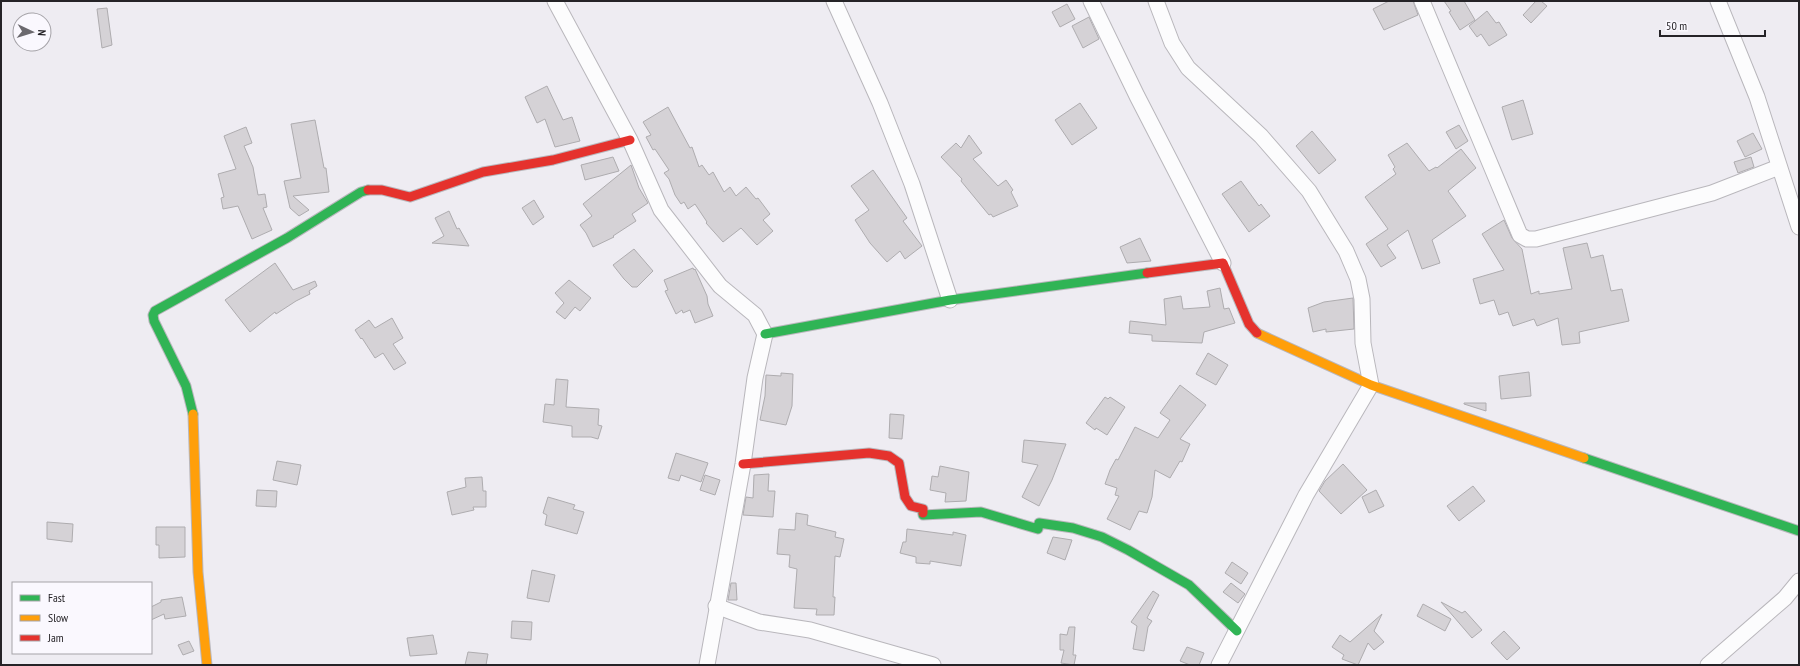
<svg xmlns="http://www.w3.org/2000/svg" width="1800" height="666" viewBox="0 0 1800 666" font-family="'PT Sans Narrow',sans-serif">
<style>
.building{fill:#d5d2d6;stroke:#aeacaf}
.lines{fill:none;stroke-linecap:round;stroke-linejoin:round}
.street-casing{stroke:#b9b7bc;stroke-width:17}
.fast-casing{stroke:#b9b7bc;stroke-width:11}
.slow-casing{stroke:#b9b7bc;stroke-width:11}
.jam-casing{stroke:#b9b7bc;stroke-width:11}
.street{stroke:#fcfcfd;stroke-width:15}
.fast{stroke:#30b455;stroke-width:9}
.slow{stroke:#ff9f0a;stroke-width:9}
.jam{stroke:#e5322d;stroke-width:9}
</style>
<rect width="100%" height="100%" fill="#eeecf2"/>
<g class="building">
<path d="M1389 1H1413L1418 15 1384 30 1373 9Z"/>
<path d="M1444 1H1464L1475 20 1460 30 1449 12 1451 11Z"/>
<path d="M1536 1H1541L1547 6 1531 23 1523 15Z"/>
<path d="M1067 4 1075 19 1060 27 1052 12Z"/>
<path d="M107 8 112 45 102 48 97 9Z"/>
<path d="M1487 11 1496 23 1499 22 1507 35 1489 46 1481 34 1477 37 1469 26Z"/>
<path d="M1089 17 1099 39 1083 48 1072 26Z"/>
<path d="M547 86 563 120 572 117 580 141 555 147 545 119 537 123 525 97Z"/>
<path d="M1523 100 1533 134 1512 140 1502 107Z"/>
<path d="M1080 103 1097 128 1072 145 1055 120Z"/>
<path d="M668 107 690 148 692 147 699 167 702 165 709 175 713 172 724 192 730 187 736 196 746 187 756 199 758 198 770 214 763 220 773 231 757 245 741 228 723 242 706 223 707 222 695 204 688 209 684 202 681 204 675 195 669 179 664 173 669 170 655 149 653 150 646 137 651 135 643 122Z"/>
<path d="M315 120 324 168H326L329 192 293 196 309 210 299 216 290 208 284 181 301 178 291 124Z"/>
<path d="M1459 125 1468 141 1456 149 1446 132Z"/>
<path d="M246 127 252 143 244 146 253 167 258 195 265 194 267 207 263 208 272 230 252 239 238 206 223 209 221 198 224 197 218 174 236 169 224 136Z"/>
<path d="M1312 131 1336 160 1319 174 1296 146Z"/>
<path d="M1753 133 1762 149 1745 157 1737 141Z"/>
<path d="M969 135 982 153 973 159 998 186 1006 180 1013 190 1011 192 1018 206 993 217 991 214 989 215 961 181 962 179 941 157 956 143 961 148Z"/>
<path d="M1407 143 1429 171 1436 167 1437 168 1461 149 1476 168 1448 191 1466 216 1432 240 1440 263 1422 269 1408 230 1387 245 1396 258 1381 267 1366 244 1388 229 1365 197 1396 174 1393 169 1395 167 1388 155Z"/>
<path d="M613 157 619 171 585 180 581 165Z"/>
<path d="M1751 157 1754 167 1738 173 1734 162Z"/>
<path d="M631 165 639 188 648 203 632 214 636 221 613 236 614 237 593 247 586 233 580 225 592 216 583 204Z"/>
<path d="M873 170 907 218 903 221 922 246 905 259 900 251 887 262 870 243 855 220 869 210 851 186Z"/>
<path d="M1241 181 1259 206 1261 204 1270 216 1249 232 1222 194Z"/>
<path d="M534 200 544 217 533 225 522 208Z"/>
<path d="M449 211 457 229 459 228 469 246 432 243 444 236 435 218Z"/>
<path d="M1504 220 1512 238 1522 249 1531 294 1539 291V294L1572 289 1563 248 1587 243 1591 258 1603 255 1611 291 1622 289 1629 321 1579 332 1580 343 1562 345 1558 318 1537 326 1534 319 1513 326 1508 312 1499 315 1494 300 1480 304 1473 279 1504 270 1482 234Z"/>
<path d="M1140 238 1151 261 1127 263 1120 247Z"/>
<path d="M634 249 653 271 637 287H632L624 279 613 265Z"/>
<path d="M275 263 293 290 315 281 317 286 309 291 310 294 296 301 276 314 275 312 250 332 225 300Z"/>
<path d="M693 268 694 270 695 269 707 296 708 304 713 316 695 323 690 310 683 313 682 310 676 314 665 291 668 290 664 280Z"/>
<path d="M569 280 591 298 580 311 575 307 565 319 556 312 564 303 555 293Z"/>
<path d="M1220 288 1224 309 1229 308 1235 323 1204 332 1202 343 1152 341V335L1129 333 1130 321 1166 325 1164 299 1181 296 1183 309 1210 307 1207 291Z"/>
<path d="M1353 298 1354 329 1326 332V329L1313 332 1308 308 1324 302Z"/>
<path d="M392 318 403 338 393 344 406 363 394 370 383 353 375 358 362 338 361 339 355 330 369 320 375 328Z"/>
<path d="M1208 353 1228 365 1216 385 1196 374Z"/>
<path d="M1529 372 1531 396 1501 399 1499 376Z"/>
<path d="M781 373 793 374 792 406 786 425 760 420 765 396 766 375 781 376Z"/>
<path d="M556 379 568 380 566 407 599 409 598 425 602 426 598 439 591 437H572V426L543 422 545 404 554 405Z"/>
<path d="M1180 385 1206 405 1180 439 1190 444 1182 462 1180 461 1170 478 1155 470 1152 497 1147 513 1139 511 1130 530 1107 519 1119 496 1115 495 1117 488 1105 484 1110 470 1116 459 1118 460 1135 427 1158 438 1170 420 1160 413Z"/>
<path d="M1105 397 1108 399 1110 397 1125 407 1107 435 1096 428 1095 430 1086 423Z"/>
<path d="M1464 403H1486V411L1464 404Z"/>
<path d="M890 414 904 415 902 439 889 438Z"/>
<path d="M1024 440 1066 444 1052 480 1039 506 1022 497 1038 465 1022 462Z"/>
<path d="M676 453 708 463 701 482 681 475 679 481 668 478Z"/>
<path d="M277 461 301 465 297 485 273 480Z"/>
<path d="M1343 464 1367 490 1341 514 1319 491 1325 481Z"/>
<path d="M940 466 969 472 966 501 945 502 946 493 930 490 932 476 938 477Z"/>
<path d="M769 474 768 491H775L773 517 743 515 746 497 753 498 754 475Z"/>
<path d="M705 475 720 480 715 495 700 490Z"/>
<path d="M482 477 483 491H486V507H473L474 510 452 515 447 492 466 487 465 478Z"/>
<path d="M1473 486 1485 501 1459 521 1447 506Z"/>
<path d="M257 490 277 491 276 507 256 506Z"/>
<path d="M1376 490 1384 506 1369 513 1362 497Z"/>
<path d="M548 497 575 505 573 509 584 512 577 534 545 525 547 515 543 513Z"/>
<path d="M796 513 808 515 807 525 836 532 835 537 844 539 840 557 835 556 833 597H835L834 615H816L817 609 794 608 797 569 789 567 790 555 777 554 779 529 795 530Z"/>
<path d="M47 522 73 524 72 542 47 539Z"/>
<path d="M156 527H185V557L159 558V545H156Z"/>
<path d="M907 529 953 535V532L966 535 961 566 930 561V564L916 563V557L900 553 903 542H906Z"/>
<path d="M1053 537 1072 540 1065 560 1047 553Z"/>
<path d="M1232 562 1248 573 1241 584 1225 573Z"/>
<path d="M532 570 555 575 549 602 527 598Z"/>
<path d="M731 583H736L737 600H728Z"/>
<path d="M1231 583 1245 594 1238 603 1223 592Z"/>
<path d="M1153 591 1159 595 1147 618 1152 621 1148 627 1144 651 1133 649 1137 626 1131 622Z"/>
<path d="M182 597 186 616 165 619 164 614 151 620V607L161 602V600Z"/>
<path d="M1441 602 1462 613 1465 611 1482 630 1472 638Z"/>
<path d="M1423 604 1451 619 1445 631 1417 616Z"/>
<path d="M1382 614 1374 631 1384 642 1374 650 1368 643 1358 665 1342 659 1344 655 1332 647 1340 635 1350 642Z"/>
<path d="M512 621 532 622 531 640 511 638Z"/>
<path d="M1069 627H1075L1073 655H1076L1074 665 1061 663 1064 650H1060V634L1067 635Z"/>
<path d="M1504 631 1520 648 1507 660 1491 643Z"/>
<path d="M433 635 437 654 410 656 407 638Z"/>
<path d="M189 641 194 651 183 655 178 645Z"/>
<path d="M1187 647 1204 653 1199 665H1190L1180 661Z"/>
<path d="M468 652 488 654 486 665H465Z"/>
</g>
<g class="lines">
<defs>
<g id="street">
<path d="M555 1 630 140 661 210 720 286 755 315 765 334 755 378 743 464 707 665"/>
<path d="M834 1 880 103 912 184 950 300"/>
<path d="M1091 1 1137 96 1223 263"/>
<path d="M1156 1 1172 43 1188 68 1261 136 1309 191 1346 251 1358 279 1362 299 1363 343 1371 385 1306 495 1219 665"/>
<path d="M1422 1 1520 235 1527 239H1536L1712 193 1779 167"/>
<path d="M1718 1 1757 97 1799 227"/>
<path d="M716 606 759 622 810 630 933 665"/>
<path d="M1708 665 1785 598 1799 581"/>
</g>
<g id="fast">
<path d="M765 334 950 300 1147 273"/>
<path d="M193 414 186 386 154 321 153 315 155 311 287 238 361 192 368 190"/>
<path d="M1584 458 1799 531"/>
<path d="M923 513V515L981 512 1038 529 1039 523 1073 528 1102 537 1128 550 1189 585 1237 631"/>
</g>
<g id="slow">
<path d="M1257 333 1371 385 1584 458"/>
<path d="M193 414 198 572 207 665"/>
</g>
<g id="jam">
<path d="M368 190H382L410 197 483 172 553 160 630 140"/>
<path d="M1147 273 1223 263 1249 324 1257 333"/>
<path d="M743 464 869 453 889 456 899 463 905 497 911 506 923 509V513"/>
</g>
</defs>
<use href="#street" class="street-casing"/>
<use href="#fast" class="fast-casing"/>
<use href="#slow" class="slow-casing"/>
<use href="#jam" class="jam-casing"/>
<use href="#street" class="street"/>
<use href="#fast" class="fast"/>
<use href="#slow" class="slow"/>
<use href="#jam" class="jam"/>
</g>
<rect width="1800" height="666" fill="none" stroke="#252327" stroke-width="4"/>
<rect x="12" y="582" width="140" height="72" fill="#faf8fe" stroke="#a5a3a8"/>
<rect x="20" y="595" width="20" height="6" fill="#30b455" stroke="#a5a3a8"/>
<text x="48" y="602" font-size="12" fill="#252327">Fast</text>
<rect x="20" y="615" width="20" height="6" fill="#ff9f0a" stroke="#a5a3a8"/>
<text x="48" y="622" font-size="12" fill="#252327">Slow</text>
<rect x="20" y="635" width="20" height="6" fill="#e5322d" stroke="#a5a3a8"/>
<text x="48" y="642" font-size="12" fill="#252327">Jam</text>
<g transform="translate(32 32) rotate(94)"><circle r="19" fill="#faf8fe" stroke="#a5a3a8"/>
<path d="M0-3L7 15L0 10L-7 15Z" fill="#6b696e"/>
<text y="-6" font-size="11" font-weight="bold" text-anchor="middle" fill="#252327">N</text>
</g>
<path d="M1660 30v6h105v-6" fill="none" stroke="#252327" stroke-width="2"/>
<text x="1666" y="30" font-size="12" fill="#252327" stroke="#faf8fe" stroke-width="3" paint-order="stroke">50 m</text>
</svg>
